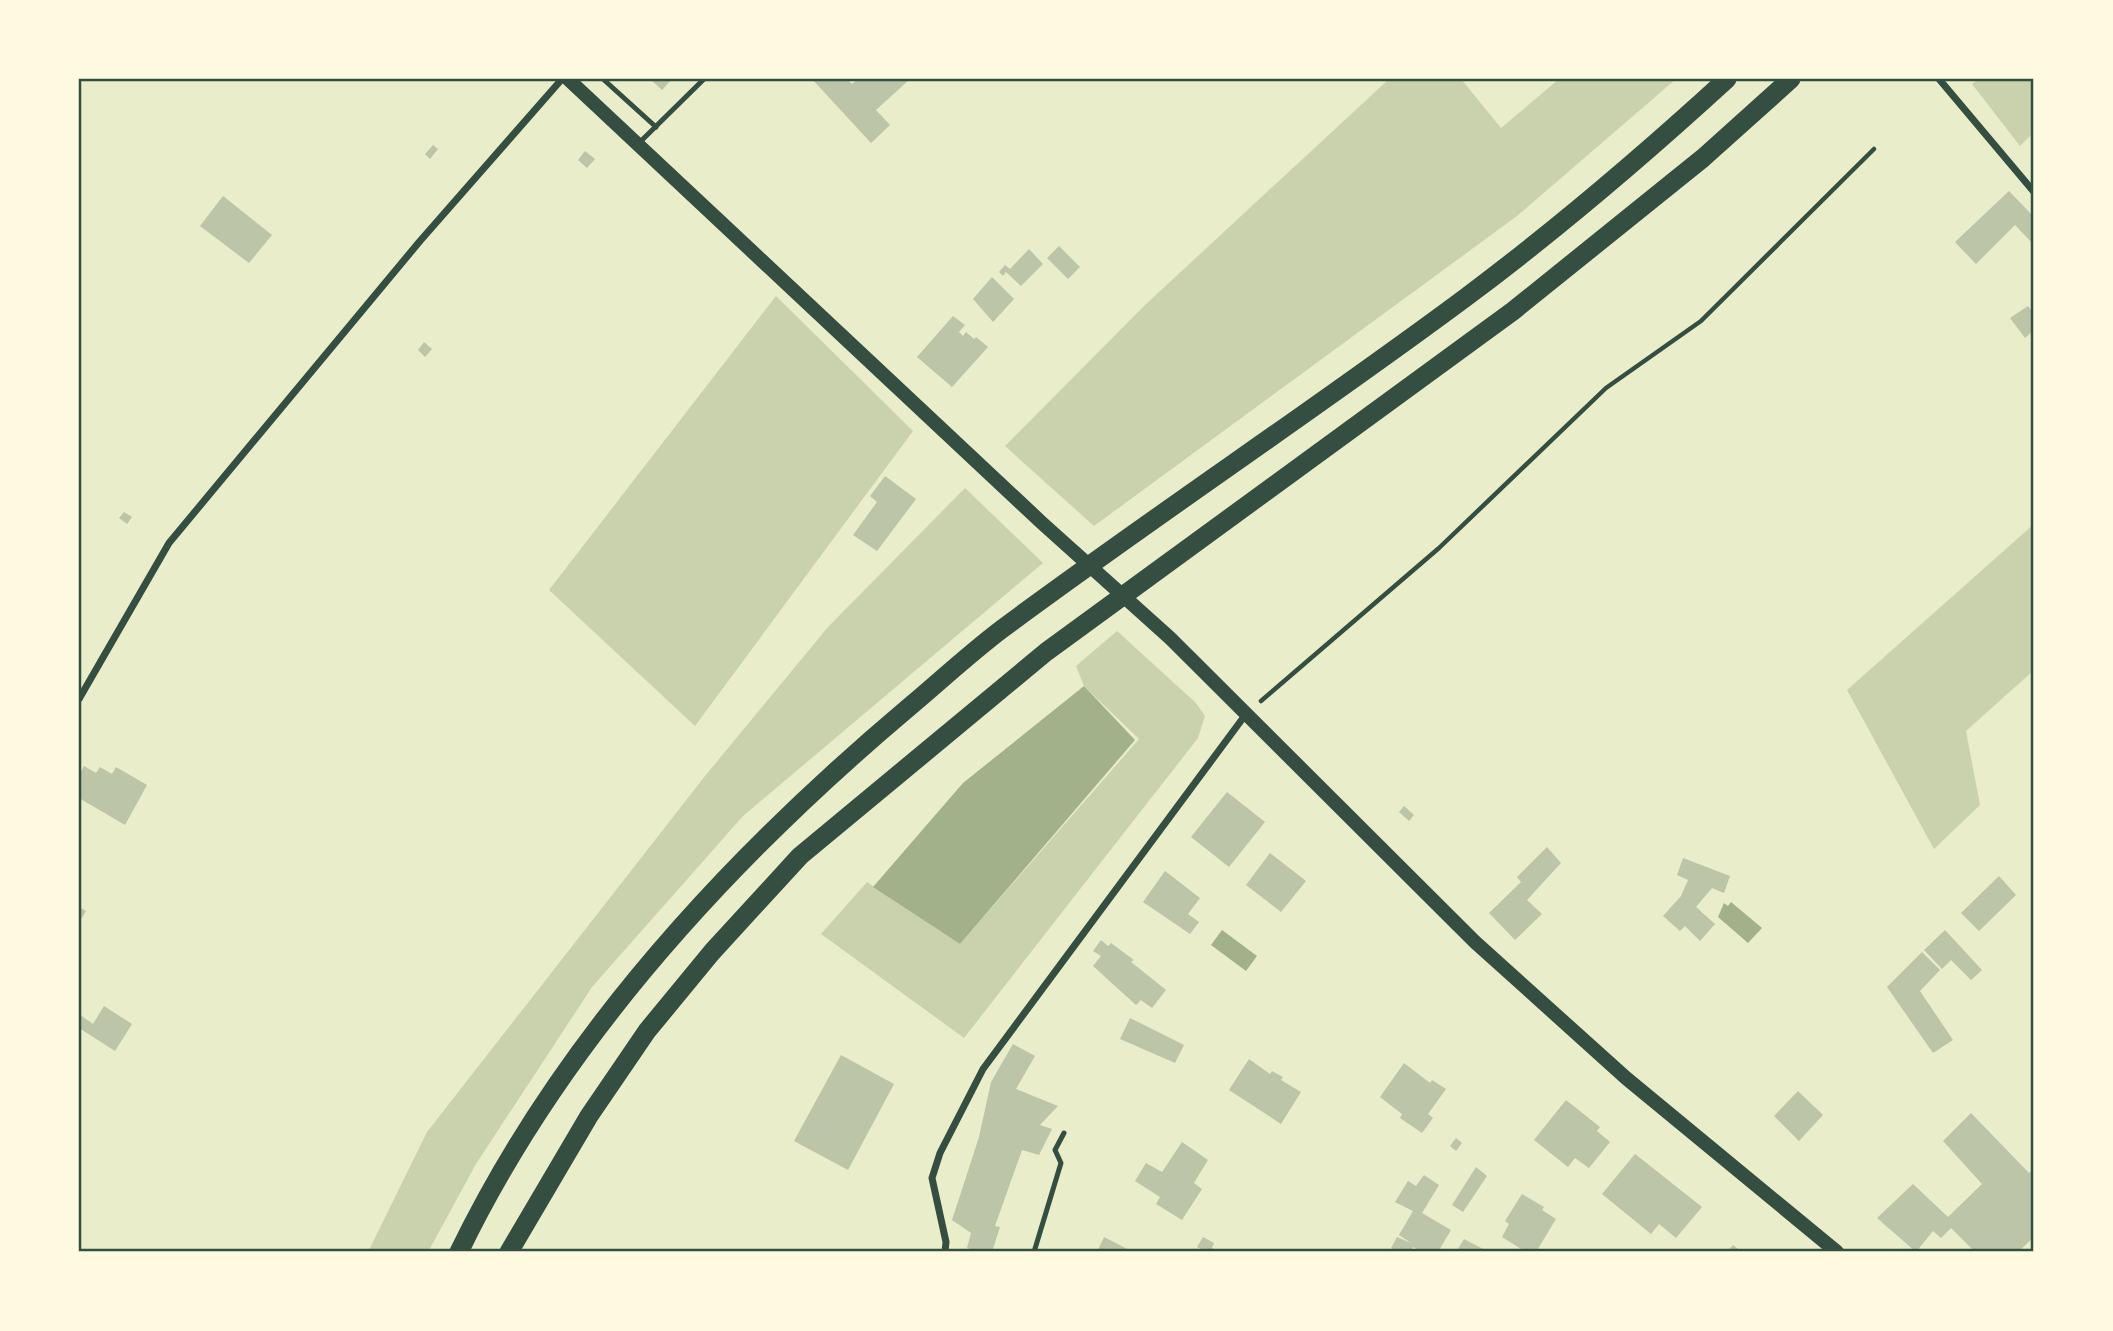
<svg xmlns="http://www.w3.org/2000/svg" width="2113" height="1331" viewBox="0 0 2113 1331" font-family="Merriweather,serif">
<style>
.green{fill:#cad2ad}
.water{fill:#a3b18a}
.building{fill:#bcc5a7}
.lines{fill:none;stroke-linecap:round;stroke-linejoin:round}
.path{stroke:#344e41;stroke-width:4.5}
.service{stroke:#344e41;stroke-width:5}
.minor{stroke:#344e41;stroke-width:7}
.secondary{stroke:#344e41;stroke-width:14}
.trunk{stroke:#344e41;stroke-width:19}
.neatline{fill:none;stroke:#344e41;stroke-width:2.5}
</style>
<rect width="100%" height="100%" fill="#e9edc9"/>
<g class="green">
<path d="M1389 79H1461L1501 128 1559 79H1676L1517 216 1094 526 1005 446 1145 305Z"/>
<path d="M1979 79H2034V132L2020 146 1972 84Z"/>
<path d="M776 296 913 431 695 726 549 590Z"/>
<path d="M965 488 1043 563 743 816 592 987 476 1164 428 1252H368L427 1132 705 776 828 627Z"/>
<path d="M2034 524V670L1966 731 1980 805 1934 849 1847 690Z"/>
<path d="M1117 631 1196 703 1205 716 1198 738 964 1038 821 934 867 882 960 944 1139 739 1084 686 1076 666Z"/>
</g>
<g class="water">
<path d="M1084 686 1135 740 960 944 873 887 963 783Z"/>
<path d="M1731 902 1762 928 1748 943 1718 917 1724 903 1728 906Z"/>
<path d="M1222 930 1257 956 1246 971 1211 945Z"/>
</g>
<g class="building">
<path d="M650 79H672L662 90Z"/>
<path d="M812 79H847L852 84 858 79H910L876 110 890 125 871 143Z"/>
<path d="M433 145 438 149 430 159 425 154Z"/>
<path d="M585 151 595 159 587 168 578 160Z"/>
<path d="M2009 191 2034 217V245L2015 225 1976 264 1955 242Z"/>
<path d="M223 196 272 235 249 263 200 226Z"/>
<path d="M1059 246 1080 267 1068 279 1047 258Z"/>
<path d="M1029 249 1043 264 1021 286 1006 272 1003 276 999 272 1005 265 1010 269Z"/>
<path d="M992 277 1014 299 993 322 973 299Z"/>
<path d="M2028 306 2034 314V330L2025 338 2010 318Z"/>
<path d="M953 316 965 325 959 332 963 336 966 332 974 339 976 337 988 347 952 387 917 357Z"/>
<path d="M424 342 432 349 425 357 418 350Z"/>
<path d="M885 476 916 499 877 551 853 535 877 502 870 496Z"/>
<path d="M124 512 132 517 127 524 119 518Z"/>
<path d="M84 766 96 773 100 767 112 774 116 767 147 785 125 825 79 798V775Z"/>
<path d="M1227 792 1265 822 1229 867 1191 837Z"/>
<path d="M1404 806 1414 815 1409 821 1399 812Z"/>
<path d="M1547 847 1561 863 1527 900 1542 914 1515 940 1489 913 1521 882 1517 877Z"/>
<path d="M1270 853 1306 881 1281 912 1246 885Z"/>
<path d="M1683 858 1730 876 1724 893 1712 888 1696 907 1715 924 1700 941 1685 926 1680 931 1663 916 1681 896 1688 880 1677 875Z"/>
<path d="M1165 871 1200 898 1188 914 1199 922 1190 934 1143 902Z"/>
<path d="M1999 876 2016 895 1979 931 1961 913Z"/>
<path d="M79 907 86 911 79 923Z"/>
<path d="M1945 930 1982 970 1971 980 1951 960 1942 969 1924 950Z"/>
<path d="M1101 940 1108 946 1111 943 1134 960 1131 962 1166 990 1152 1008 1141 1000 1136 1005 1093 966 1101 956 1093 951Z"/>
<path d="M1922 952 1940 970 1920 991 1953 1040 1933 1053 1887 987Z"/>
<path d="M104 1006 132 1024 115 1051 79 1028V1014L93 1024Z"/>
<path d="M1130 1018 1184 1045 1175 1063 1120 1039Z"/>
<path d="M1013 1044 1035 1056 1016 1089 1058 1106 1040 1125 1052 1129 1039 1155 1022 1150 995 1226 1000 1227 992 1252H979L967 1248 971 1233 952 1220 979 1137 991 1082Z"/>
<path d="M841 1055 894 1084 848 1170 794 1141Z"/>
<path d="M1249 1059 1270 1074 1272 1071 1283 1077 1281 1080 1301 1092 1281 1124 1229 1090Z"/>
<path d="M1404 1063 1430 1083 1432 1080 1446 1089 1428 1114 1433 1118 1422 1133 1400 1118 1402 1114 1380 1097Z"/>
<path d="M1798 1091 1823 1115 1799 1141 1774 1116Z"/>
<path d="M1566 1100 1600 1127 1597 1131 1610 1142 1589 1168 1575 1158 1568 1167 1534 1140Z"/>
<path d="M1971 1113 2029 1173 2032 1170 2034 1172V1237L2018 1252H1975L1951 1228 1941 1238 1933 1231 1916 1252 1877 1218 1913 1184 1948 1217 1982 1184 1943 1141Z"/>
<path d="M1456 1138 1462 1143 1456 1151 1450 1146Z"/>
<path d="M1182 1142 1208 1160 1194 1183 1202 1189 1182 1220 1156 1204 1160 1197 1135 1181 1146 1163 1162 1172Z"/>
<path d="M1635 1154 1702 1207 1676 1238 1659 1224 1651 1234 1602 1194Z"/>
<path d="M1476 1167 1487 1176 1463 1212 1452 1205Z"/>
<path d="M1424 1175 1439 1185 1422 1213 1451 1230 1438 1252H1422L1413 1247 1410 1252H1399L1391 1248 1397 1237 1411 1243 1399 1235 1413 1211 1395 1202 1408 1181 1416 1186Z"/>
<path d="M1522 1194 1544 1207 1542 1210 1556 1219 1536 1252H1526L1502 1237 1509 1224 1505 1221Z"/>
<path d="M1104 1237 1133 1252H1097Z"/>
<path d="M1203 1237 1214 1243 1212 1248 1218 1252H1206L1197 1247Z"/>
<path d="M1464 1239 1489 1252H1456Z"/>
<path d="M1733 1245 1742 1252H1727Z"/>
</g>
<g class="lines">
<path class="path" d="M1261 701 1439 548 1606 388 1701 321 1874 149"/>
<g class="service">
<path d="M603 79 656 127"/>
<path d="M639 143 704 79"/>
<path d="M1034 1252 1061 1163 1055 1150 1064 1133"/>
</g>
<g class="minor">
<path d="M1939 79 2034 192"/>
<path d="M79 699 169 543 420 241 562 79"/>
<path d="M945 1252 946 1242 932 1178 940 1153 983 1069 1246 714"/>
</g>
<path class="secondary" d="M568 79 1042 523 1170 638 1475 942 1626 1078 1837 1252"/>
<g class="trunk">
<path d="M459 1252C561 1041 730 858 908 708 939 682 969 654 1002 629 1154 516 1313 411 1465 298 1556 230 1644 155 1727 79"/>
<path d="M509 1252 589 1116 647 1031 712 952 800 856 1046 652 1513 311 1703 158 1791 79"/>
</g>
</g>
<rect width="2113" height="1331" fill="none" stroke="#fefae0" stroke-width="161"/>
<rect x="80" y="80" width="1952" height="1170" class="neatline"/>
</svg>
